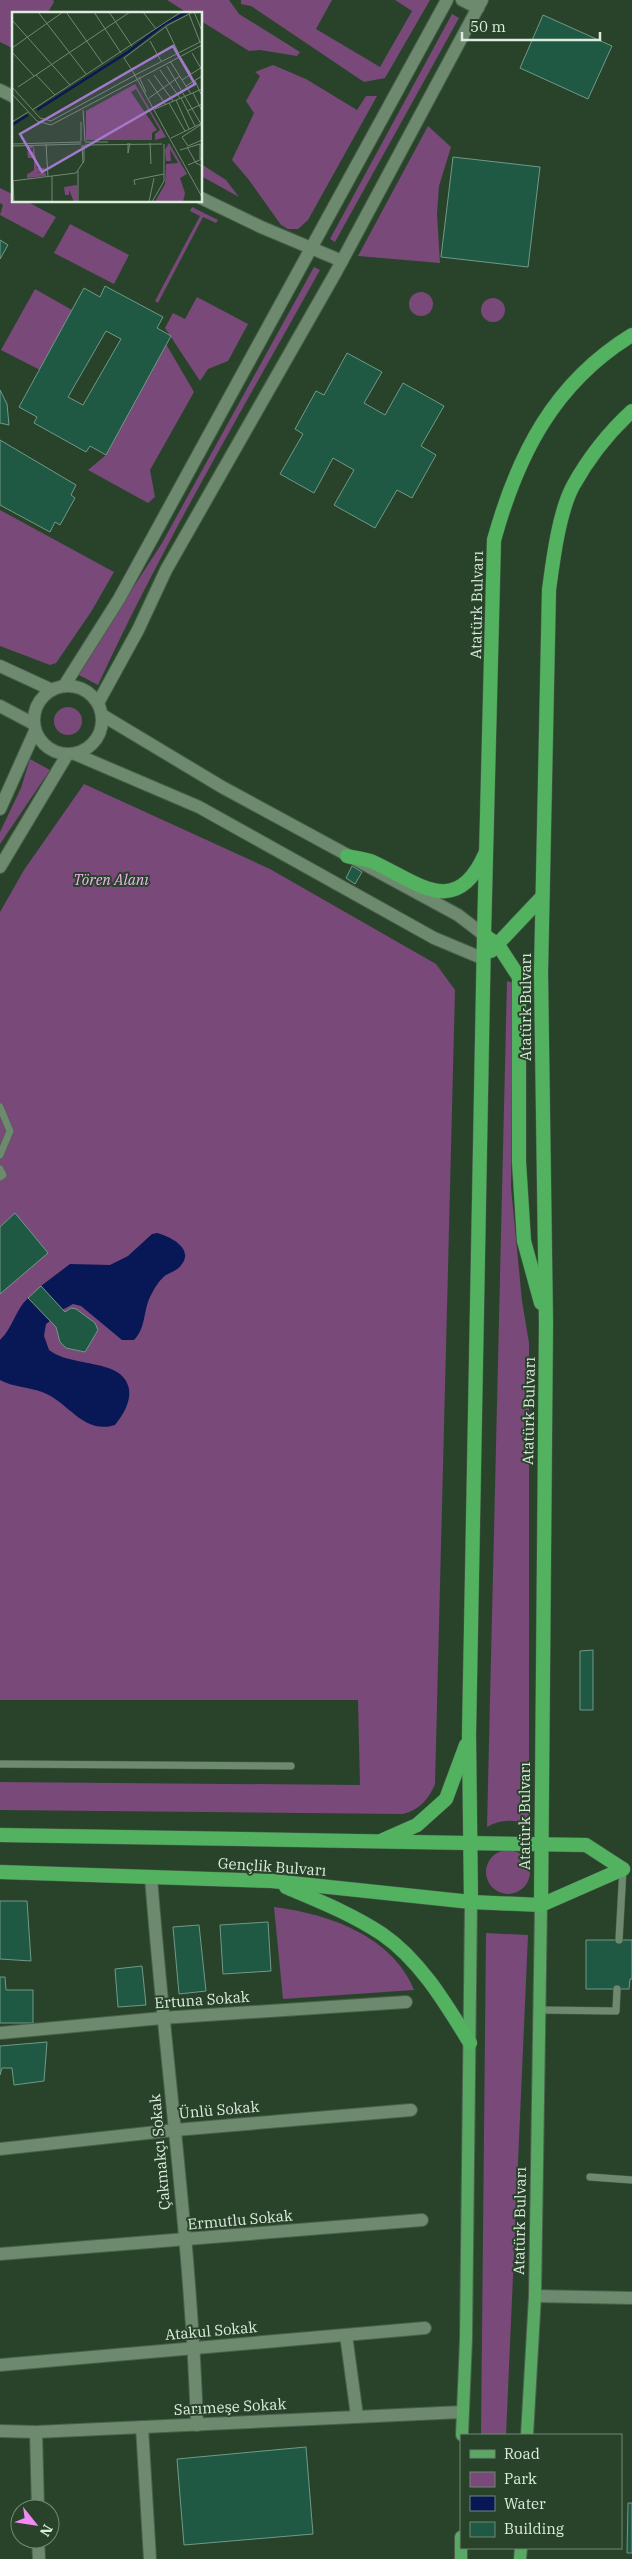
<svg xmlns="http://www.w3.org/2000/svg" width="632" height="2559" viewBox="0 0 632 2559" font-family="'IBM Plex Serif',serif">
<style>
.green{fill:#784979}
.water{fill:#081857}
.building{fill:#1f5843;stroke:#719988;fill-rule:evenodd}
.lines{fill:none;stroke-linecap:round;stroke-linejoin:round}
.service-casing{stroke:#49604c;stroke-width:8}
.minor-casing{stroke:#49604c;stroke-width:14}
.tertiary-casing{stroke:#49604c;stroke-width:14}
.primary-casing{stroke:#49604c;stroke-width:14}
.trunk-casing{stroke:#49604c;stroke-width:15}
.service{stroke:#6d896e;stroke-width:7}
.minor{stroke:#6d896e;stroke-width:12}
.tertiary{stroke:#6d896e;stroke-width:12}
.primary{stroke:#59a863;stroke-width:12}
.trunk{stroke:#52b260;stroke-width:14}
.labels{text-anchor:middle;stroke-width:4;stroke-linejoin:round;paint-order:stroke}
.street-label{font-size:15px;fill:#dcecdd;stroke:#29432b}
.park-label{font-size:15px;font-style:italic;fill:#f5b2f5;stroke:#29432b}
.inset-river{fill:none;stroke:#081857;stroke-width:2.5}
.inset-road{fill:none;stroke:#718772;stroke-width:1}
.view{fill:#a279cb;fill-opacity:0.15;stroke:#a279cb;stroke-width:2.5}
.inset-edge{fill:none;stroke:#dcecdd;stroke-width:2.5}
</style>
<rect width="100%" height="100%" fill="#29432b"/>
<g class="green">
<path d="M0 0H53L54 2 47 14H14V49L0 42Z"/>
<path d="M167 0H229L239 14 300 52 297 56 260 50 249 51 201 21V14H189Z"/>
<path d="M241 0H332L316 29 380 67 412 11 395 0H430L385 78 364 82 251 6 241 4Z"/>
<path d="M452 14 459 18 335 242 330 239Z"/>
<path d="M273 65 306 79 357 110 366 96H377L308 220 298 229H288L281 225 249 180 232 160 254 113 246 101 260 76 255 72Z"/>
<path d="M428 126 451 147 439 186 437 214 440 263 358 256Z"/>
<path d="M201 164 226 180 239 197 201 176Z"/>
<path d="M0 188 14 195V201H26L56 217 43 238 0 215 3 205 0 203Z"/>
<path d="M192 207 218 220 216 223 203 217 158 303 155 301 200 216 190 211Z"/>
<path d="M70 224 129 255 114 284 54 253Z"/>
<path d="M314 267 320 270C244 407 164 542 98 685L77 674 162 543Z"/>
<path d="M35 289 72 310 40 370 1 350Z"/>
<circle cx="421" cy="304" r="12"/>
<path d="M197 297 248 324 228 361 208 369 200 381 165 328 173 313 185 319Z"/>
<circle cx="493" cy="310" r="12"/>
<path d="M166 344 194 392 150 470 155 497 148 503 88 470 106 455Z"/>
<path d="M0 510 114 572 91 612 56 663 50 665 0 646Z"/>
<circle cx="68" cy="721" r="14"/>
<path d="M30 759 50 770 0 844V832L21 788Z"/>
<path d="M84 784 270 869 436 964 455 990 435 1784C429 1799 419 1810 403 1814L0 1810V1782L360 1785 358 1700H0V912L24 870Z"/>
<path d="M507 981 513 983 511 1187 522 1301 529 1343V1826C515 1819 501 1819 487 1827Z"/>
<circle cx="508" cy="1872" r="22"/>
<path d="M274 1907C329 1914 392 1936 414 1990L283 1999Z"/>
<path d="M486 1933 528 1935 506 2435H481Z"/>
</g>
<g class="water">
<path d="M157 1233C169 1236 194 1248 182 1264 178 1270 172 1272 166 1275 159 1280 154 1289 150 1297 143 1312 146 1328 134 1340H122L81 1306 73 1304 62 1310 41 1286 70 1264 110 1265 128 1256 152 1234Z"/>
<path d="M28 1298 50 1321 46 1324 44 1336 49 1350C72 1368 124 1358 129 1389 131 1402 123 1415 115 1425 83 1435 68 1401 42 1392 28 1387 13 1387 0 1380V1340C13 1328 15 1310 28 1298Z"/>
</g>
<g class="building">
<path d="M543 15 612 46 588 99 520 68Z"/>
<path d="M453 157 540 167 528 267 441 257Z"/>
<path d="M0 240 8 245 0 259Z"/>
<path d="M105 286 163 317 157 328 171 336 106 455 90 446 86 452 34 423 37 417 19 407 84 288 100 297ZM106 331 121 339 83 405 68 397Z"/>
<path d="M347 353 382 372 364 403 385 415 403 383 444 406 421 446 436 455 412 498 397 490 375 528 334 505 354 470 333 458 314 493 280 474 303 434 295 429 316 391 324 395Z"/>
<path d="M0 390 7 404 9 425 0 423Z"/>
<path d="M0 440 76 485 71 495 75 498 60 525 55 522 50 532 0 505Z"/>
<path d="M352 866 362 872 355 884 346 878Z"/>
<path d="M15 1213 48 1253 0 1294V1227Z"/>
<path d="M41 1286 65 1312 71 1308 76 1309 95 1323 98 1330 85 1352 66 1348 60 1342 56 1327 28 1298Z"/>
<path d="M593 1650V1710H580V1651Z"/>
<path d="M0 1901H27L31 1961 0 1959Z"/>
<path d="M268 1922 271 1971 223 1974 220 1925Z"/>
<path d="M199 1925 206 1991 179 1994 173 1927Z"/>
<path d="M586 1940H632V1979H630L629 1989H586Z"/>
<path d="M142 1966 146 2005 118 2007 115 1969Z"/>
<path d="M0 1977H5L6 1990H33V2023H0Z"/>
<path d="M47 2042 44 2081 14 2085 12 2068H2L0 2075V2046Z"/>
<path d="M306 2447 313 2534 184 2545 177 2459Z"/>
<path d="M628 2503H632V2553H627Z"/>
</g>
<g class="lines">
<defs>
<g id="service">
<path d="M0 1107 10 1131 0 1155"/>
<path d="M0 1169 3 1175 0 1177"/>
<path d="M0 1764 291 1766"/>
<path d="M619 1940 623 1869"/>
<path d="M541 2010 616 2011 617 1989"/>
<path d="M590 2177 632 2180"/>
</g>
<g id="minor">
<path d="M462 0 478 8"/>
<path d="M0 90 14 97"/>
<path d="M201 198 261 227 342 261"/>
<path d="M0 666 52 690"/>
<path d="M0 706 34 724"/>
<path d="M0 809 35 731"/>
<path d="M0 867 67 755"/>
<path d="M151 1877C165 2060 191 2242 197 2425"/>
<path d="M0 2033 162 2018 406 2002"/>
<path d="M0 2149 175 2130 411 2110"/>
<path d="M0 2254 422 2220"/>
<path d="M535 2296 632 2298"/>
<path d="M346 2335 357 2416"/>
<path d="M0 2365 425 2328"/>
<path d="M142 2427 150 2559"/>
<path d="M0 2431 36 2432 462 2412"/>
<path d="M36 2432 38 2509"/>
<path d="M38 2539 39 2559"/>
</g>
<g id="tertiary">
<circle cx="68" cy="720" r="34"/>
<path d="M64 686 119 599 447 0"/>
<path d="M98 703 138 630 166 570 336 272 482 0"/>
<path d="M102 715 222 787 458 915 484 935"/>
<path d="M75 754 199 807 434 938 484 959"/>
</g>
<g id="primary">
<path d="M462 2435 466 2339 471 1902"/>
<path d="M527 2435 535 2296 541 1905"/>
<path d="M461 2559V2537"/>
<path d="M520 2559 521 2548"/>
</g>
<g id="trunk">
<path d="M347 856C355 858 365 859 373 862 417 882 456 920 485 854"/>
<path d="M484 935 498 945 519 977V1162L524 1241 541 1303"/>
<path d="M491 951 542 897"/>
<path d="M0 1835 586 1845 623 1869"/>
<path d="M383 1840 417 1825 446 1799 466 1745"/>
<path d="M0 1872 272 1881 471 1902 541 1905 623 1869"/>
<path d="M286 1887C319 1901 352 1914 382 1934 420 1960 446 2004 470 2043"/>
<path d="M471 1902 469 1735 484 935 494 540C518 454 554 383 632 335"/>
<path d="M541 1905 546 1323 541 973 549 590C553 560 559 512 573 486 588 459 609 432 632 411"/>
</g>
</defs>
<use href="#service" class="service-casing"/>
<use href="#minor" class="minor-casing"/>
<use href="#tertiary" class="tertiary-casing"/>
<use href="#primary" class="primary-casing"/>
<use href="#trunk" class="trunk-casing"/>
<use href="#service" class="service"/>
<use href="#minor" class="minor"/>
<use href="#tertiary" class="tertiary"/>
<use href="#primary" class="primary"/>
<use href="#trunk" class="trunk"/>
</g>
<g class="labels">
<g class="street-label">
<text transform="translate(477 605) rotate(-89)" y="5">Atatürk Bulvarı</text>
<text transform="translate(526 1007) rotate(-90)" y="5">Atatürk Bulvarı</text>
<text transform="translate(529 1411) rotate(-89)" y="5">Atatürk Bulvarı</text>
<text transform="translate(525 1816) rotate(-90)" y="5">Atatürk Bulvarı</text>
<text transform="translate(272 1867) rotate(4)" y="5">Gençlik Bulvarı</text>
<text transform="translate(202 2000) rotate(-4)" y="5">Ertuna Sokak</text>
<text transform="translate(219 2110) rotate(-5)" y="5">Ünlü Sokak</text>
<text transform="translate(160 2152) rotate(-95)" y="5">Çakmakçı Sokak</text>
<text transform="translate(240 2220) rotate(-5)" y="5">Ermutlu Sokak</text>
<text transform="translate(520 2221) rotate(-89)" y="5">Atatürk Bulvarı</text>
<text transform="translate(211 2331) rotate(-5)" y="5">Atakul Sokak</text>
<text transform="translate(230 2407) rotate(-3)" y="5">Sarımeşe Sokak</text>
</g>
<g class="park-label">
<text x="111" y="885">Tören Alanı</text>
</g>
</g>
<g transform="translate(12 12)">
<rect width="190" height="190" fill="#29432b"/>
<path d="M123 72 154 125 143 128V122L148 118 124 77 119 80 145 118 140 121V128H74V99ZM157 131 175 162 168 166 173 181 171 190H143L153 172 154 152 166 151 158 137 159 149H154L153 138ZM15 134H21L22 135 25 156H32L33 160 24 161H34V164L15 166V162H24H16L22 158V146H16L15 139 21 140V135L15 138ZM65 173V190H62L57 178V183H53L52 175Z" fill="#784979"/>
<path class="inset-river" d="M25 98 116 40 152 12 176 0M0 113 16 103"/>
<path class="inset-road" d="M26 0 74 62M54 0 91 52M82 0 109 41M97 0 120 34M131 0 144 17M182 0 190 19M177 2 188 30M0 8 58 73M154 15 166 40M138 29 149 49M0 36 51 0M0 40 22 64M180 41 190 58M169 46 179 62M158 49 179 82M155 54 189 112M120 58 112 46 156 13 181 0M120 58 190 185M148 58 168 86M125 62 190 29M24 63 43 83M142 63 161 89M127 65 134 80M128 66 190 33M136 67 154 93M170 68 190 55M183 69 190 84M174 74 190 64M0 75 28 106 39 109 125 62M6 75 118 0M181 81 190 99M0 82 25 109 39 113 128 66M137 86 168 64M169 86 183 114M164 88 177 117M157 91 173 119M143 97 190 77M20 98 169 0M71 98 73 129M175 99 190 92M0 110 16 100M190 112 170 125 176 134 190 128M159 126 190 111M69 129V110M73 130H96M116 131V141L118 131M138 131 139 152M0 132 69 130M34 132 36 165M70 133 71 151M73 133 150 132M0 134 69 132M175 135 184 151 190 154M168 138 188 132V147M176 153 190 147M66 159V190M40 164V190M0 169 64 161 72 149V133M1 169 2 190M123 173 122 168 152 162M137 190 142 166M140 190 152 169V132"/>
<path class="view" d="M161 34 183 72 30 160 8 122Z"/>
<rect width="190" height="190" class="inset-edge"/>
</g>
<rect x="460" y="2434" width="162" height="115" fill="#29432b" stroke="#718772"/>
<rect x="470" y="2450" width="25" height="8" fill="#59a863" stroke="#718772"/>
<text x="504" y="2459" font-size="15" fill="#dcecdd">Road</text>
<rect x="470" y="2472" width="25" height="15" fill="#784979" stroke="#718772"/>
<text x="504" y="2484" font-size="15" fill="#dcecdd">Park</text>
<rect x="470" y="2496" width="25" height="15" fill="#081857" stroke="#718772"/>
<text x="504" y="2509" font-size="15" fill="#dcecdd">Water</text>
<rect x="470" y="2522" width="25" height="15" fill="#1f5843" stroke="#718772"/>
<text x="504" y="2534" font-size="15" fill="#dcecdd">Building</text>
<g transform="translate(35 2524) rotate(120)"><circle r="24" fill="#29432b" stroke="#718772"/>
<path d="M0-4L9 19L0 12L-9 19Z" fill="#f18af4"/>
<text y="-8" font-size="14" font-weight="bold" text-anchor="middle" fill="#dcecdd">N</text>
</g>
<path d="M462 32v8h138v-8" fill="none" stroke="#dcecdd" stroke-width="2.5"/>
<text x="470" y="32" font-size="15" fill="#dcecdd" stroke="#29432b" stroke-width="4" paint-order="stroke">50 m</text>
</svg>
